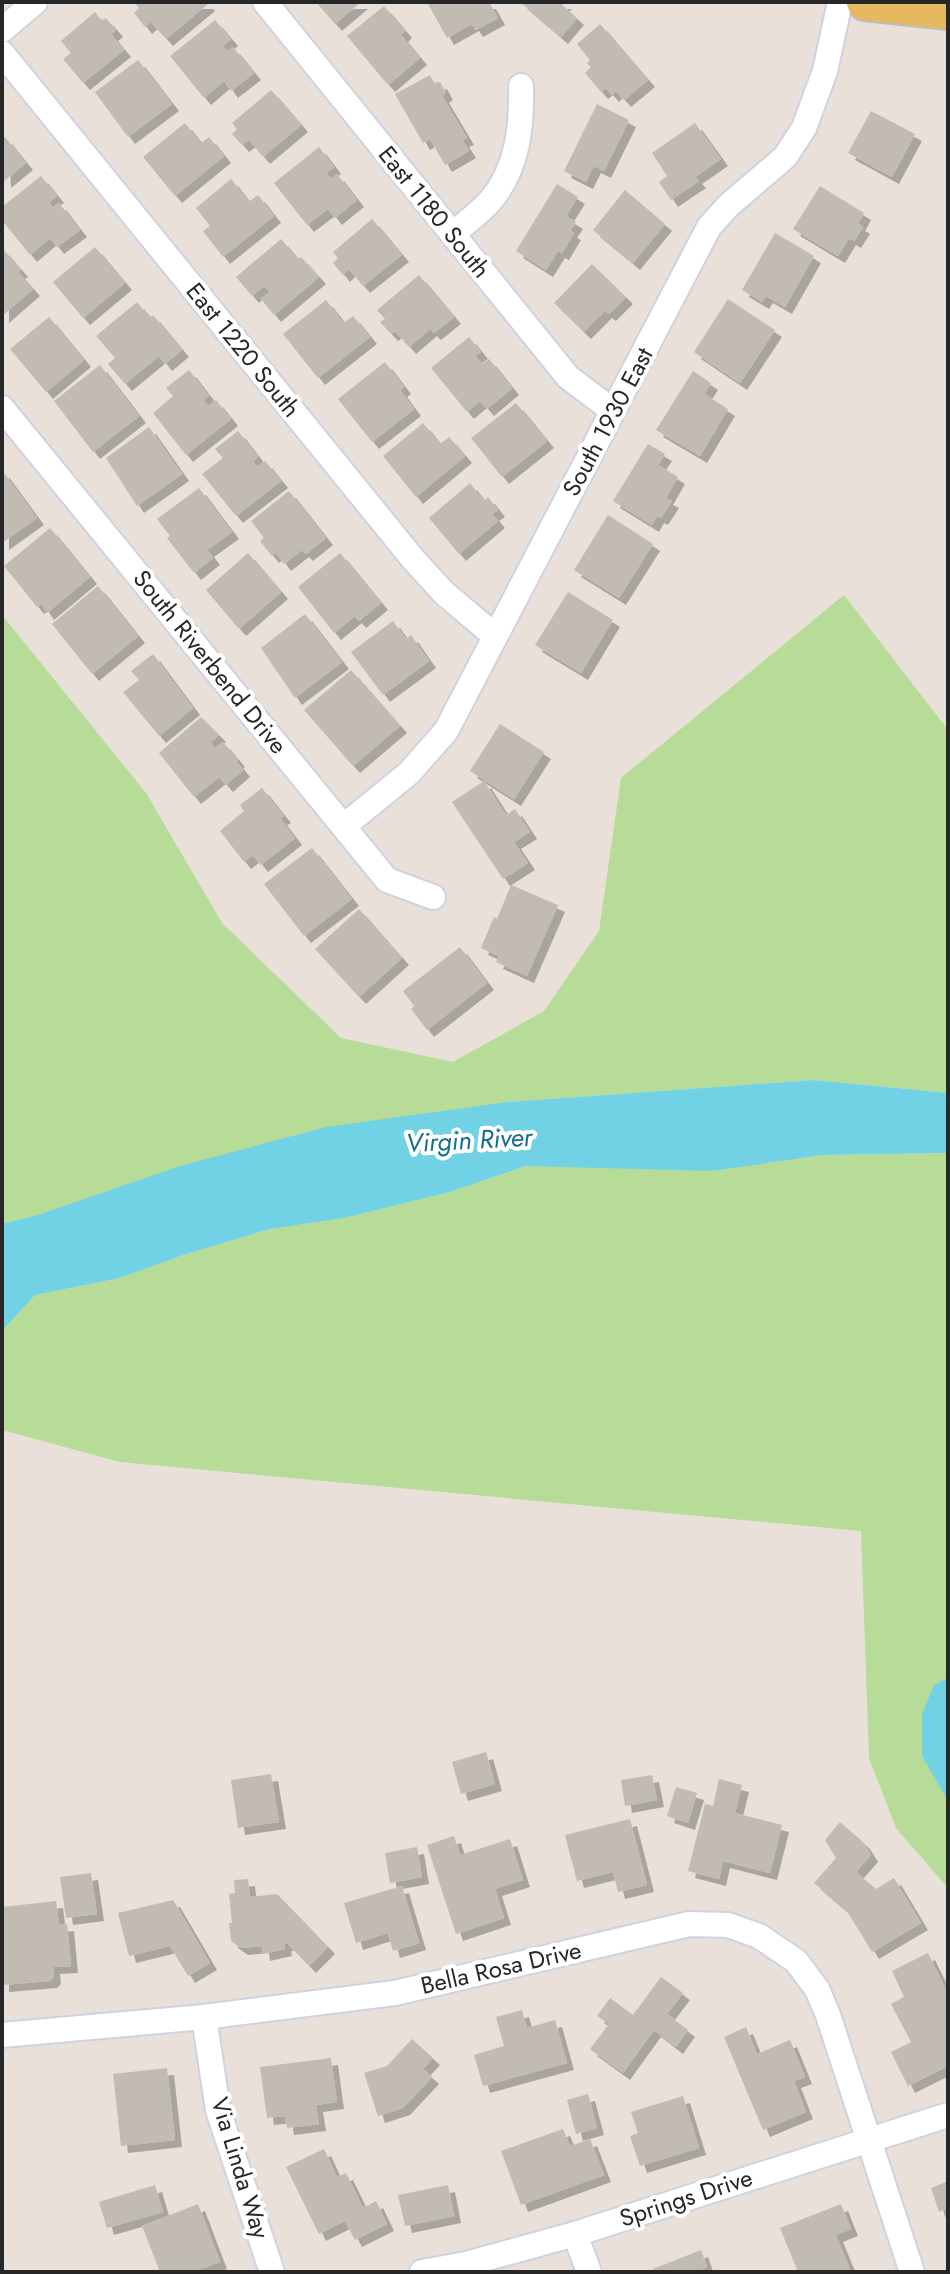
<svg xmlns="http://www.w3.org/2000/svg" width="950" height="2274" viewBox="0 0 950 2274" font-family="Jost,sans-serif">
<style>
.green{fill:#b6dc98}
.water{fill:#71d2e5}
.building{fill:#c1bbb4;filter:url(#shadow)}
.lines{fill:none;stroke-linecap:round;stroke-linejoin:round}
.street-casing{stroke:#ced3df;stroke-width:28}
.primary-casing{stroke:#bebebe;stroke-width:40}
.street{stroke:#fff;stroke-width:24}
.primary{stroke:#e6b960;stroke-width:36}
.labels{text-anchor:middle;stroke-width:8;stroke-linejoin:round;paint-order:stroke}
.street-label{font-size:24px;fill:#272727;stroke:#fff}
.water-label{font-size:26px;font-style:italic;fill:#166f8b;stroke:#fff}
</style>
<defs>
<filter id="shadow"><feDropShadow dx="7" dy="7" stdDeviation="0" flood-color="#0004"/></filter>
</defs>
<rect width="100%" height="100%" fill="#e8e0d9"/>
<g class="green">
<path d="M844 595 948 730V1093L814 1080 508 1102 2 1224V615L146 793 222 923 341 1038 453 1062 544 1011 599 931 621 778Z"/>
<path d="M948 1153V1888L896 1828 869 1758 861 1531 120 1462 2 1430V1331L35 1295 120 1278 183 1255 270 1229 344 1218 450 1192 527 1166 766 1163 823 1155Z"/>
</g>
<g class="water">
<path d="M814 1080 948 1093V1153L823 1155 711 1171 526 1166 450 1192 344 1218 270 1229 183 1255 120 1278 35 1295 2 1331V1224L38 1215 180 1166 326 1127 508 1102Z"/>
<path d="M948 1678V1801L922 1756V1714L934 1685Z"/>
</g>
<g class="building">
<path d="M134 2H206L208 4 166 39 151 22 145 27 134 13 139 8Z"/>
<path d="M316 2H361L335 24Z"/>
<path d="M427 2H489L498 18 476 30 472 24 447 38Z"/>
<path d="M520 2H565L562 5 577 18 561 37Z"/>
<path d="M384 6 405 31 401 35 420 58 388 85 347 36Z"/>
<path d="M95 12 102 21 106 18 116 30 111 34 124 50 83 83 63 59 71 53 61 41Z"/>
<path d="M215 20 231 39 223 46 228 51 233 47 254 73 231 91 224 81 204 98 170 56Z"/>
<path d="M600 24 648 80 624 100 616 91 612 95 606 88 601 92 585 73 591 67 587 63 590 60 577 44Z"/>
<path d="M138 60 172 104 128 137 95 92Z"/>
<path d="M430 75 435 84 440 82 446 93 442 96 467 138 462 140 469 151 445 165 430 139 423 143 395 94Z"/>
<path d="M271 90 301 125 263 157 249 140 242 145 232 134 237 129 232 123Z"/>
<path d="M597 104 629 120 604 171 594 166 586 182 564 171Z"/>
<path d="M871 111 915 134 892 177 848 153Z"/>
<path d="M185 123 201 143 209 137 224 156 175 196 143 157Z"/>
<path d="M695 123 721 159 695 177 699 181 671 200 659 182 667 176 652 153Z"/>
<path d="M5 137 26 163 4 181 2 140Z"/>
<path d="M319 147 334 167 326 173 331 179 337 174 357 200 335 218 328 209 307 225 274 183Z"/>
<path d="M41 176 57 196 49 202 53 208 59 203 80 230 57 247 50 238 30 255 2 220V207Z"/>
<path d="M231 179 249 202 258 195 274 216 223 257 203 231 210 226 196 208Z"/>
<path d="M557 184 578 197 566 216 576 222 570 231 574 233 562 253 558 251 546 270 516 251Z"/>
<path d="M820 186 864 213 858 224 863 227 854 241 849 238 838 256 793 229Z"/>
<path d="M625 190 665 224 633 263 593 230Z"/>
<path d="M372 219 402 255 363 286 349 269 343 275 333 263 338 258 333 252Z"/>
<path d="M775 233 814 256 785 307 766 296 762 302 742 290Z"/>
<path d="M281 239 298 259 301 257 319 277 274 315 261 299 270 292 264 286 252 296 236 277Z"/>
<path d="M95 247 125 283 83 318 53 282Z"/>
<path d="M2 248 21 270 18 272 33 289 2 316Z"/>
<path d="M592 264 626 297 609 314 605 311 584 332 554 303Z"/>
<path d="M419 275 454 317 434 333 430 329 409 347 395 331 391 334 380 322 385 319 377 310Z"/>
<path d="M728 299 775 330 740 383 694 352Z"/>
<path d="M326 300 344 323 353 316 370 337 318 378 283 334Z"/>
<path d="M137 302 150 318 153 315 182 350 165 364 159 356 125 384 108 364 115 358 96 336Z"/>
<path d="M49 317 84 360 46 392 10 349Z"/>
<path d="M469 337 481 352 475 356 482 364 489 359 512 388 487 409 480 401 467 412 431 368Z"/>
<path d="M385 362 404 387 400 390 414 409 372 442 338 399Z"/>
<path d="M100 365 139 416 93 452 54 401Z"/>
<path d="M189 370 209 396 203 400 208 406 216 400 231 419 186 455 153 413 173 396 166 388Z"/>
<path d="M693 371 711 383 704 394 728 409 700 456 656 430Z"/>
<path d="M516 403 547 441 502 477 471 438Z"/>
<path d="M423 423 440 444 449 437 465 456 416 497 383 456Z"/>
<path d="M149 427 182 474 137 506 106 458Z"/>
<path d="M238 431 258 457 253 462 257 467 265 461 281 481 236 516 202 474 223 458 215 449Z"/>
<path d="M648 444 665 454 658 465 678 477 666 498 672 501 661 518 657 516 652 525 613 501Z"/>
<path d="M2 470 37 518 2 543Z"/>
<path d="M470 483 484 501 488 497 498 510 492 514 498 521 459 554 429 518Z"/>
<path d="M199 488 232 532 207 550 213 558 194 573 167 538 170 536 157 519Z"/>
<path d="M289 491 326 538 306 554 302 550 284 564 276 553 272 556 260 541 264 538 251 521Z"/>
<path d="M608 515 653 544 619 598 574 570Z"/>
<path d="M50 528 90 577 47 613 41 604 37 607 4 566Z"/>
<path d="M248 553 281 592 239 629 206 590Z"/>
<path d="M340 553 381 603 359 621 355 616 334 633 298 587Z"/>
<path d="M98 586 138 636 92 674 52 624Z"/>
<path d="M568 592 613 620 581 673 535 645Z"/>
<path d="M305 614 342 662 295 698 261 648Z"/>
<path d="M393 621 406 639 411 635 429 661 383 695 351 652Z"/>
<path d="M153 654 193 708 159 736 123 692 139 680 131 671Z"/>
<path d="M351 670 400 726 353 766 304 710Z"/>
<path d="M201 717 219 735 211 742 215 748 223 742 238 760 236 761 243 770 226 785 219 777 194 797 159 753Z"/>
<path d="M500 724 544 752 514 799 470 771Z"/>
<path d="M484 781 506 815 515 809 530 832 514 842 528 863 503 879 452 802Z"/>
<path d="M262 788 284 816 280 818 295 838 261 865 253 855 244 862 220 831 244 811 240 805Z"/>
<path d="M312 848 352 899 304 936 264 884Z"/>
<path d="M511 885 558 905 527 976 496 962 499 956 481 948 494 917 497 919Z"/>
<path d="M359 909 402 958 359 997 315 949Z"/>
<path d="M460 947 487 983 427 1030 411 1009 414 1006 403 991Z"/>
<path d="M486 1752 495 1784 461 1794 452 1762Z"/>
<path d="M271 1774 279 1822 238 1828 231 1780Z"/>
<path d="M652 1775 657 1800 625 1806 621 1780Z"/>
<path d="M719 1779 742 1785 735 1813 782 1825 770 1873 723 1861 719 1879 688 1871 705 1804 713 1806Z"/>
<path d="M676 1787 697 1793 688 1823 667 1816Z"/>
<path d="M630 1819 647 1885 618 1892 613 1872 577 1881 565 1835Z"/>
<path d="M840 1822 863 1842 871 1855 856 1872 876 1889 894 1878 921 1923 872 1952 847 1911 814 1883 836 1858 825 1840Z"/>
<path d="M454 1836 460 1855 510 1839 523 1880 495 1889 504 1918 456 1934 427 1845Z"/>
<path d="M417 1847 422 1877 390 1883 385 1853Z"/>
<path d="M91 1873 97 1914 66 1918 60 1877Z"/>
<path d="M248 1879 250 1897 277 1894 328 1947 309 1966 288 1944H284L285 1949 263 1954 262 1946 241 1948 231 1941 229 1923H232L229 1894 235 1893 234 1880Z"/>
<path d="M402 1886 419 1943 393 1951 388 1933 356 1943 344 1903Z"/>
<path d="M173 1900 210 1963 188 1976 170 1946 129 1956 118 1913Z"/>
<path d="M56 1901 59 1925 67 1924 71 1966 53 1967 54 1977 50 1981 2 1985V1907Z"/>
<path d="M928 1953 948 1994V2066L908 2086 891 2052 911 2042 891 2004 904 1997 892 1971Z"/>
<path d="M661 1977 683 1993 667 2014 688 2030 676 2047 654 2030 623 2073 590 2049 609 2024 597 2016 610 1998 633 2015Z"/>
<path d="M522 2010 527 2028 555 2020 567 2063 483 2086 474 2055 504 2046 496 2017Z"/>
<path d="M746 2027 757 2054 790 2040 805 2077 794 2081 806 2112 763 2130 724 2037Z"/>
<path d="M412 2039 433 2058 423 2069 432 2077 403 2108 378 2116 364 2073 387 2066Z"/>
<path d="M331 2058 337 2102 316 2105 319 2124 287 2128 285 2116 267 2118 260 2067Z"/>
<path d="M167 2068 175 2140 121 2146 113 2074Z"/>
<path d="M588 2094 597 2128 576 2134 567 2100Z"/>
<path d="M683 2096 699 2148 640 2166 630 2136 638 2133 631 2112Z"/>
<path d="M563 2129 570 2146 590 2139 604 2175 521 2205 501 2151Z"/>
<path d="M324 2149 337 2177 346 2173 363 2208 376 2201 387 2224 355 2240 345 2221 319 2234 286 2167Z"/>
<path d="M948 2181V2208L939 2212 931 2188Z"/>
<path d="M155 2185 163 2212 107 2228 99 2202Z"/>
<path d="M448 2185 454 2216 405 2226 398 2195Z"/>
<path d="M198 2204 220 2262 193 2272H160L142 2226Z"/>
<path d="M841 2204 851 2229 836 2235 850 2269 842 2272H798L780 2228Z"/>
<path d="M701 2250 707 2267 696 2272H654L653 2269Z"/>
</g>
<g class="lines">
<defs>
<g id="street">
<path d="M265 2 568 377 613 411"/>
<path d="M2 30 35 2"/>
<path d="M2 53 413 559 444 593 495 636"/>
<path d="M453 234C465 223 480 213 491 200 518 168 522 126 521 86"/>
<path d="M2 408 387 880 433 897"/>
<path d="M344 826 409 773 446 731 709 227 729 205 785 157 804 128 825 71 840 2"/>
<path d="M204 2017 218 2110 272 2272"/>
<path d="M2 2035 204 2017 395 1993 689 1924 728 1925 759 1936 796 1961 817 1989 828 2015 912 2272"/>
<path d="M575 2234 589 2272"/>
<path d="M422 2272 466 2264 575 2234 948 2115"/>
</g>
<path id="primary" d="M865 2 948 11"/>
</defs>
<use href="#street" class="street-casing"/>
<use href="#primary" class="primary-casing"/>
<use href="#street" class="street"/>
<use href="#primary" class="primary"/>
</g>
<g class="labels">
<g class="street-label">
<text transform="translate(434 212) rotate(51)" y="8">East 1180 South</text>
<text transform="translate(243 350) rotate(51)" y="8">East 1220 South</text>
<text transform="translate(608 422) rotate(-62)" y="8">South 1930 East</text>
<text transform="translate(210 662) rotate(51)" y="8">South Riverbend Drive</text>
<text transform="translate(501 1968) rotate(-13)" y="8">Bella Rosa Drive</text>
<text transform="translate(240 2168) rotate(73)" y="8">Via Linda Way</text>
<text transform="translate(686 2198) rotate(-18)" y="8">Springs Drive</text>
</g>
<g class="water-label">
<text transform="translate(469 1140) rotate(-3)" y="9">Virgin River</text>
</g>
</g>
<rect width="950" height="2274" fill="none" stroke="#272727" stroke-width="8"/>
</svg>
